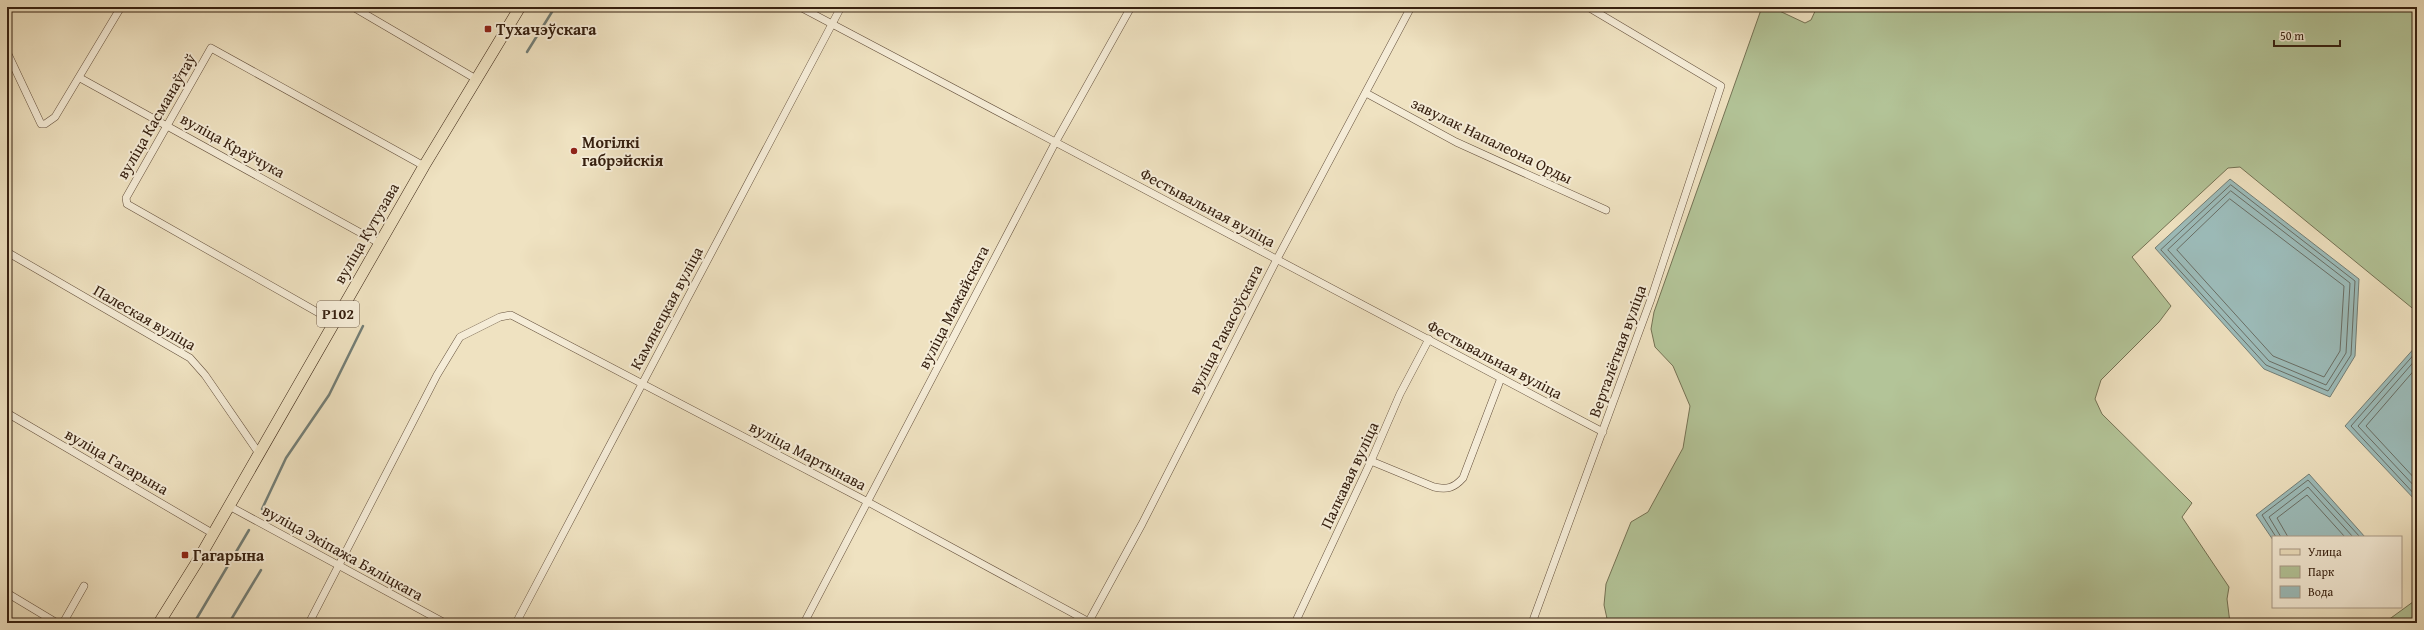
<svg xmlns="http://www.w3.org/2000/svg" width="2424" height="630" viewBox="0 0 2424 630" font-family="'Gentium Book Plus',serif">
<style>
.green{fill:#b3c498;stroke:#747254}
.water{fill:#9cbcba;stroke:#737e76}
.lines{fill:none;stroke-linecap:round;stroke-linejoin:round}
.shore{stroke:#696e65;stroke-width:1}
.stream{stroke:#737e76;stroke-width:2.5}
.street-casing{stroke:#64503c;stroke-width:8}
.primary-casing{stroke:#362010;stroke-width:12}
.street{stroke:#f5ecd7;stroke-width:7}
.primary{stroke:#efe2c1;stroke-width:11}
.poi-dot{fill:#8f2418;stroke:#f5ecd7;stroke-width:1.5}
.labels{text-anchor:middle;stroke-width:4;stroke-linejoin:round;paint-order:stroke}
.shield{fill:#f5ecd7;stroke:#6f5d4c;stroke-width:1}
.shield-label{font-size:15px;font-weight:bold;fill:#362010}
.poi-label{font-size:16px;font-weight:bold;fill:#362010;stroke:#f5ecd7;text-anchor:start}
.street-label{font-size:16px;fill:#362010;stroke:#f5ecd7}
</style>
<rect width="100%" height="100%" fill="#efe2c1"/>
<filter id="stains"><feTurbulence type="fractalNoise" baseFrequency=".005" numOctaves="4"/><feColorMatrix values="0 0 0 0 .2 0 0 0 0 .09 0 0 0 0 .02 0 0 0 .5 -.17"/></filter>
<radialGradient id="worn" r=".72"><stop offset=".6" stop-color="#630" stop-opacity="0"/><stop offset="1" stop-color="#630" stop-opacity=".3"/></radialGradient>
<g class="green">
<path d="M1762 7H1771L1805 23 1811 20 1817 7H2417V312L2240 167 2228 168 2132 257 2171 306 2159 322 2101 380 2095 399 2102 414 2192 503 2182 517 2229 587 2227 599 2230 623H1608L1604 605 1606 584 1631 522 1648 512 1683 448 1690 406 1673 366 1655 347 1651 329 1654 312Z"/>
<path d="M2417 599V623H2384Z"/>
</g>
<g class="water">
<path d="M2230 179 2359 279 2355 356 2330 397 2264 369 2155 248Z"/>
<path d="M2417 345V502L2345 426Z"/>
<path d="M2309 474 2365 537H2273V540L2256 515Z"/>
</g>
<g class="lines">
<g class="shore">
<path d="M2231 185 2355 281 2351 355 2328 391 2266 365 2161 250Z"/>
<path d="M2231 191 2350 283 2346 353 2326 385 2269 361 2168 250Z"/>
<path d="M2230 199 2344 286 2340 351 2324 377 2273 356 2177 250Z"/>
<path d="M2417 351 2351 426 2417 497"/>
<path d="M2417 358 2358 426 2417 489"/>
<path d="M2417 367 2366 426 2417 481"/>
<path d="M2276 537 2262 515 2308 480 2360 537"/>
<path d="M2281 537 2269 517 2308 487 2353 537"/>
<path d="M2288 537 2277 518 2307 495 2345 537"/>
</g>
<g class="stream">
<path d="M527 52 555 7"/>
<path d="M262 509 286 458 329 395 363 326"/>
<path d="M194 623 249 530"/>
<path d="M229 623 261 570"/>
</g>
<defs>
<g id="street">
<path d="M353 7 476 79"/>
<path d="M800 7 1603 432"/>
<path d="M7 52 41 124H45L55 117 121 7"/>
<path d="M80 78 379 243"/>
<path d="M1366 93 1456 142 1606 210"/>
<path d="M7 252 190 358 205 375 258 452"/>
<path d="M333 321 127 204 126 198 211 48 424 166"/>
<path d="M7 413 212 533"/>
<path d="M1371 461 1434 487C1447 490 1454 488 1463 478L1501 378"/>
<path d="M229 506 445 623"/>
<path d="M7 593 57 623"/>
<path d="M63 623 84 586"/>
<path d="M309 623 437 375 460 337 500 317 511 315 868 502 1091 623"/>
<path d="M516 623 841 7"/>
<path d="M804 623 1055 143 1131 7"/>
<path d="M1088 623 1142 524 1277 259 1411 7"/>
<path d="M1295 623 1371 461 1400 394 1429 339"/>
<path d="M1532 623 1651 299 1721 86 1588 7"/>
</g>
<path id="primary" d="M159 623 197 562 424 166 520 7"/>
</defs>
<use href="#street" class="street-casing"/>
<use href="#primary" class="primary-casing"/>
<use href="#street" class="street"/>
<use href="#primary" class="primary"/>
</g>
<g class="poi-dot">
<rect x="484" y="25" width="8" height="8" rx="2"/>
<circle cx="574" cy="151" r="4"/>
<rect x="181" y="551" width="8" height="8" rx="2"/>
</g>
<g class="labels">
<rect class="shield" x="317" y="301" width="42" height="26" rx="3"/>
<g class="shield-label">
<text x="338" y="319">Р102</text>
</g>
<g class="poi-label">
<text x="496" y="35">Тухачэўскага</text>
<text x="582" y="148">Могілкі<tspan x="582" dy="18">габрэйскія</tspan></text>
<text x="193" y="561">Гагарына</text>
</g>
<g class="street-label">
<text transform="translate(156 116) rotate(-60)" y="6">вуліца Касманаўтаў</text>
<text transform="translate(1492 140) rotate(26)" y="6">завулак Напалеона Орды</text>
<text transform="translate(233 145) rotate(29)" y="6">вуліца Краўчука</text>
<text transform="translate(1208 207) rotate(28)" y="6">Фестывальная вуліца</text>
<text transform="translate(366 233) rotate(-60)" y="6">вуліца Кутузава</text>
<text transform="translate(953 307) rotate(-63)" y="6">вуліца Мажайскага</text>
<text transform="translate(666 308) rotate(-62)" y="6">Камянецкая вуліца</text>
<text transform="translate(145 317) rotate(30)" y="6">Палеская вуліца</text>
<text transform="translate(1225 329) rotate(-63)" y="6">вуліца Ракасоўскага</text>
<text transform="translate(1617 351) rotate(-70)" y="6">Верталётная вуліца</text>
<text transform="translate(1495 359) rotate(28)" y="6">Фестывальная вуліца</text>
<text transform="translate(808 455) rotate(28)" y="6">вуліца Мартынава</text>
<text transform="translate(117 461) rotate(30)" y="6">вуліца Гагарына</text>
<text transform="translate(1349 475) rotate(-65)" y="6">Палкавая вуліца</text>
<text transform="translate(343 552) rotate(29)" y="6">вуліца Экіпажа Бяліцкага</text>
</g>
</g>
<rect width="2424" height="630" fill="none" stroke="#efe2c1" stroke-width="24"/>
<rect x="8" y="8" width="2408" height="614" fill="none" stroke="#362010" stroke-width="2"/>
<rect x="12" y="12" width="2400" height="606" fill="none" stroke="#362010"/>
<rect x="2272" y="536" width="130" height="72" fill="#f5ecd7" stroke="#a99a87"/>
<rect x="2280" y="549" width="20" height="6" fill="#efe2c1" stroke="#a99a87"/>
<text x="2308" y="556" font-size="12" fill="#362010">Улица</text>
<rect x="2280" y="566" width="20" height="12" fill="#b3c498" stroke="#a99a87"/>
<text x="2308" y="576" font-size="12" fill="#362010">Парк</text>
<rect x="2280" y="586" width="20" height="12" fill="#9cbcba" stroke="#a99a87"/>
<text x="2308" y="596" font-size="12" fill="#362010">Вода</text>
<path d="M2274 40v6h66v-6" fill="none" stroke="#362010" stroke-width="2"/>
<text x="2280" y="40" font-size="12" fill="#362010" stroke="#f5ecd7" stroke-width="3" paint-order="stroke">50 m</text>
<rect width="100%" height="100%" filter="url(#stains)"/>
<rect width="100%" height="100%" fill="url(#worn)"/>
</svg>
